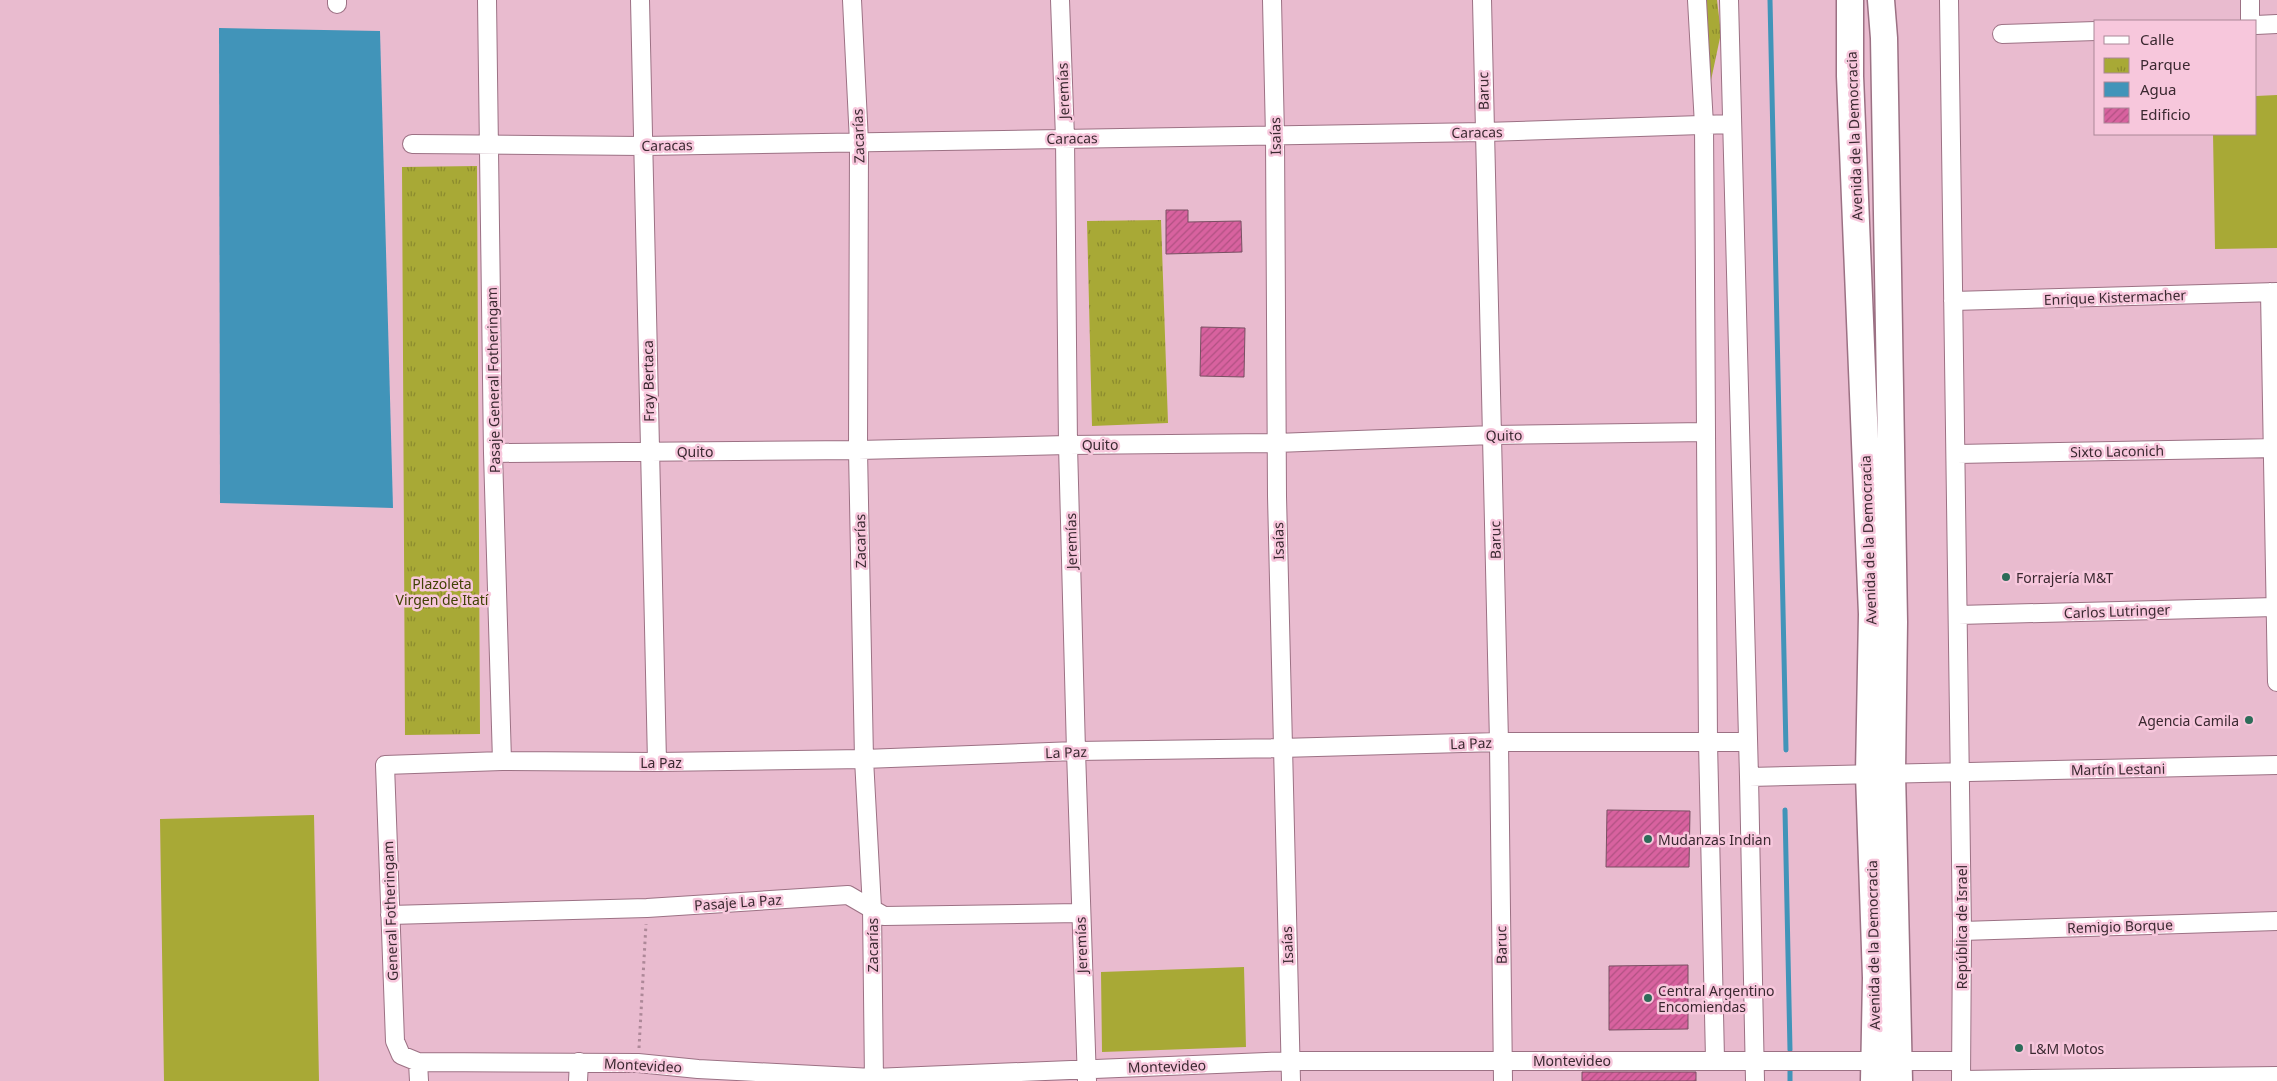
<svg xmlns="http://www.w3.org/2000/svg" width="2277" height="1081" viewBox="0 0 2277 1081" font-family="'Noto Sans',sans-serif">
  <style>
    .park { fill: url(#park-tufts) }
    .garden { fill: #a8a936 }
    .water { fill: #4194b9 }
    .lines { fill: none; stroke-linecap: round; stroke-linejoin: round }
    .stream { stroke: #4194b9; stroke-width: 5 }
    .building { fill: url(#building-hatch); stroke: #795063 }
    .minor-casing { stroke: #9c7184; stroke-width: 20 }
    .highway-casing { stroke: #9c7184; stroke-width: 29 }
    .path { stroke: #ad8898; stroke-width: 3; stroke-dasharray: 2.5 4; stroke-linecap: butt }
    .minor { stroke: #fff; stroke-width: 18 }
    .highway { stroke: #fff; stroke-width: 26 }
    .poi-dot { fill: #2d6c59; stroke: #f7c7dc; stroke-width: 2 }
    .labels { text-anchor: middle; dominant-baseline: central; stroke-width: 5; stroke-linejoin: round; paint-order: stroke }
    .street-label { font-size: 14px; fill: #3b2931; stroke: #f7c7dc }
    .poi-label { font-size: 14px; fill: #3b2931; stroke: #f7c7dc; text-anchor: start }
    .park-label { font-size: 14px; fill: #414104; stroke: #f7c7dc }
  </style>
  <defs>
    <pattern id="park-tufts" width="24" height="20" patternUnits="userSpaceOnUse" patternTransform="scale(1.25)"><rect width="24" height="20" fill="#a8a936"/><path d="M3 7l-1-3M5 7V3M7 7l1-3M15 17l-1-3M17 17v-4M19 17l1-3" fill="none" stroke="#8a8a2e"/></pattern>
    <pattern id="building-hatch" width="6" height="6" patternUnits="userSpaceOnUse" patternTransform="scale(1.25)"><rect width="6" height="6" fill="#d8629f"/><path d="M-1 1l2-2M0 6l6-6M5 7l2-2" fill="none" stroke="#b05182"/></pattern>
  </defs>
  <rect width="100%" height="100%" fill="#e9bbcf"/>
  <path class="park" d="M 1706,0 L 1717,0 L 1721,33 L 1706,104 Z
    M 477,166 L 480,734 L 405,735 L 402,167 Z
    M 1161,220 L 1168,423 L 1092,426 L 1087,221 Z"/>
  <path class="garden" d="M 2277,95 L 2277,248 L 2215,249 L 2213,134 L 2256,134 L 2256,96 Z
    M 314,815 L 319,1081 L 164,1081 L 160,819 Z
    M 1244,967 L 1246,1047 L 1102,1052 L 1101,972 Z"/>
  <path class="water" d="M 219,28 L 380,31 L 393,508 L 220,503 Z"/>
  <g class="lines">
    <path class="stream" d="M 1770,0 L 1786,750
      M 1785,810 L 1790,1050
      M 1790,1071 L 1790,1081"/>
  </g>
  <path class="building" d="M 1166,210 L 1188,210 L 1188,222 L 1241,221 L 1242,252 L 1166,254 Z
    M 1201,327 L 1245,328 L 1244,377 L 1200,376 Z
    M 1607,810 L 1690,811 L 1689,867 L 1606,867 Z
    M 1688,965 L 1688,1029 L 1609,1030 L 1609,966 Z
    M 1582,1072 L 1696,1072 L 1696,1081 L 1582,1081 Z"/>
  <g class="lines">
    <g class="minor-casing">
      <path id="minor" d="M 337,0 L 337,4
        M 487,0 L 493,453 L 502,761
        M 640,0 L 657,762
        M 852,0 L 859,142 L 858,450 L 864,759 L 872,908 L 874,1081
        M 1060,0 L 1065,138 L 1068,445 L 1076,751 L 1087,1081
        M 1272,0 L 1275,136 L 1277,496 L 1291,1081
        M 1482,0 L 1499,742 L 1503,1081
        M 1697,0 L 1704,125 L 1708,742 L 1715,1059
        M 1729,0 L 1749,777 L 1755,1081
        M 1949,0 L 1962,931 L 1961,1081
        M 2250,0 L 2250,21
        M 2256,25 L 2277,24
        M 2002,34 L 2096,31
        M 412,144 L 643,146 L 1484,132 L 1732,124
        M 2270,292 L 2277,682
        M 1953,301 L 2277,292
        M 493,453 L 858,450 L 1068,445 L 1276,443 L 1493,435 L 1706,432
        M 1957,454 L 2277,448
        M 1958,615 L 2275,607
        M 1747,742 L 1499,742 L 1281,748 L 1076,751 L 864,759 L 657,762 L 502,761 L 385,765 L 395,1041 L 401,1055 L 418,1062 L 638,1063 L 698,1069 L 873,1078 L 1291,1061 L 1961,1061
        M 1749,777 C 1925,772 2101,770 2277,765
        M 390,915 L 647,908 L 848,895 L 884,916 L 1080,913
        M 1962,931 L 2277,921
        M 418,1062 L 419,1081
        M 1961,1080 L 2277,1076
        M 578,1081 L 579,1062"/>
    </g>
    <g class="highway-casing">
      <path id="highway" d="M 1850,0 L 1850,76 L 1872,614 L 1869,774 L 1876,978 L 1874,1081
        M 1881,0 L 1884,38 L 1894,622 L 1892,772 L 1899,1081"/>
    </g>
    <path class="path" d="M 639,1048 L 646,924"/>
    <use href="#minor" class="minor"/>
    <use href="#highway" class="highway"/>
  </g>
  <g class="poi-dot">
    <circle cx="2006" cy="577" r="5"/>
    <circle cx="2249" cy="720" r="5"/>
    <circle cx="1648" cy="839" r="5"/>
    <circle cx="1648" cy="998" r="5"/>
    <circle cx="2019" cy="1048" r="5"/>
  </g>
  <g class="labels">
    <g class="street-label">
      <text transform="translate(1063 91) rotate(-92)">Jeremías</text>
      <text transform="translate(1483 91) rotate(-91)">Baruc</text>
      <text transform="translate(1477 132) rotate(-1)">Caracas</text>
      <text transform="translate(858 136) rotate(-92)">Zacarías</text>
      <text transform="translate(1275 136) rotate(-91)">Isaías</text>
      <text transform="translate(1854 136) rotate(-92)">Avenida de la Democracia</text>
      <text transform="translate(1072 138) rotate(-1)">Caracas</text>
      <text transform="translate(667 145) rotate(-1)">Caracas</text>
      <text transform="translate(2115 297) rotate(-2)">Enrique Kistermacher</text>
      <text transform="translate(493 380) rotate(-91)">Pasaje General Fotheringam</text>
      <text transform="translate(648 381) rotate(-91)">Fray Bertaca</text>
      <text transform="translate(1504 435) rotate(-1)">Quito</text>
      <text x="1100" y="444">Quito</text>
      <text x="695" y="451">Quito</text>
      <text transform="translate(2117 451) rotate(-1)">Sixto Laconich</text>
      <text transform="translate(1495 540) rotate(-91)">Baruc</text>
      <text transform="translate(1868 540) rotate(-92)">Avenida de la Democracia</text>
      <text transform="translate(860 541) rotate(-91)">Zacarías</text>
      <text transform="translate(1071 541) rotate(-91)">Jeremías</text>
      <text transform="translate(1278 541) rotate(-91)">Isaías</text>
      <text transform="translate(2117 611) rotate(-2)">Carlos Lutringer</text>
      <text transform="translate(1471 743) rotate(-2)">La Paz</text>
      <text transform="translate(1066 752) rotate(-2)">La Paz</text>
      <text x="661" y="762">La Paz</text>
      <text transform="translate(2118 769) rotate(-1)">Martín Lestani</text>
      <text transform="translate(738 902) rotate(-4)">Pasaje La Paz</text>
      <text transform="translate(390 911) rotate(-92)">General Fotheringam</text>
      <text transform="translate(2120 926) rotate(-2)">Remigio Borque</text>
      <text transform="translate(1961 927) rotate(-90)">República de Israel</text>
      <text transform="translate(872 945) rotate(-90)">Zacarías</text>
      <text transform="translate(1081 945) rotate(-92)">Jeremías</text>
      <text transform="translate(1287 945) rotate(-92)">Isaías</text>
      <text transform="translate(1501 945) rotate(-91)">Baruc</text>
      <text transform="translate(1873 945) rotate(-91)">Avenida de la Democracia</text>
      <text x="1572" y="1060">Montevideo</text>
      <text transform="translate(643 1065) rotate(3)">Montevideo</text>
      <text transform="translate(1167 1066) rotate(-2)">Montevideo</text>
    </g>
    <g class="poi-label">
      <text x="2016" y="577">Forrajería M&amp;T</text>
      <text x="2239" y="720" text-anchor="end">Agencia Camila</text>
      <text x="1658" y="839">Mudanzas Indian</text>
      <text x="1658" y="990">Central Argentino<tspan x="1658" dy="16">Encomiendas</tspan></text>
      <text x="2029" y="1048">L&amp;M Motos</text>
    </g>
    <g class="park-label">
      <text x="442" y="583">Plazoleta<tspan x="442" dy="16">Virgen de Itatí</tspan></text>
    </g>
  </g>
  <rect x="2094" y="20" width="162" height="115" fill="#f7c7dc" stroke="#ac8898"/>
  <rect x="2104" y="36" width="25" height="8" fill="#ffffff" stroke="#ac8898"/>
  <text x="2140" y="45" font-size="15" fill="#3b2931">Calle</text>
  <rect x="2104" y="58" width="25" height="15" fill="url(#park-tufts)" stroke="#ac8898"/>
  <text x="2140" y="70" font-size="15" fill="#3b2931">Parque</text>
  <rect x="2104" y="82" width="25" height="15" fill="#4194b9" stroke="#ac8898"/>
  <text x="2140" y="95" font-size="15" fill="#3b2931">Agua</text>
  <rect x="2104" y="108" width="25" height="15" fill="url(#building-hatch)" stroke="#ac8898"/>
  <text x="2140" y="120" font-size="15" fill="#3b2931">Edificio</text>
</svg>
